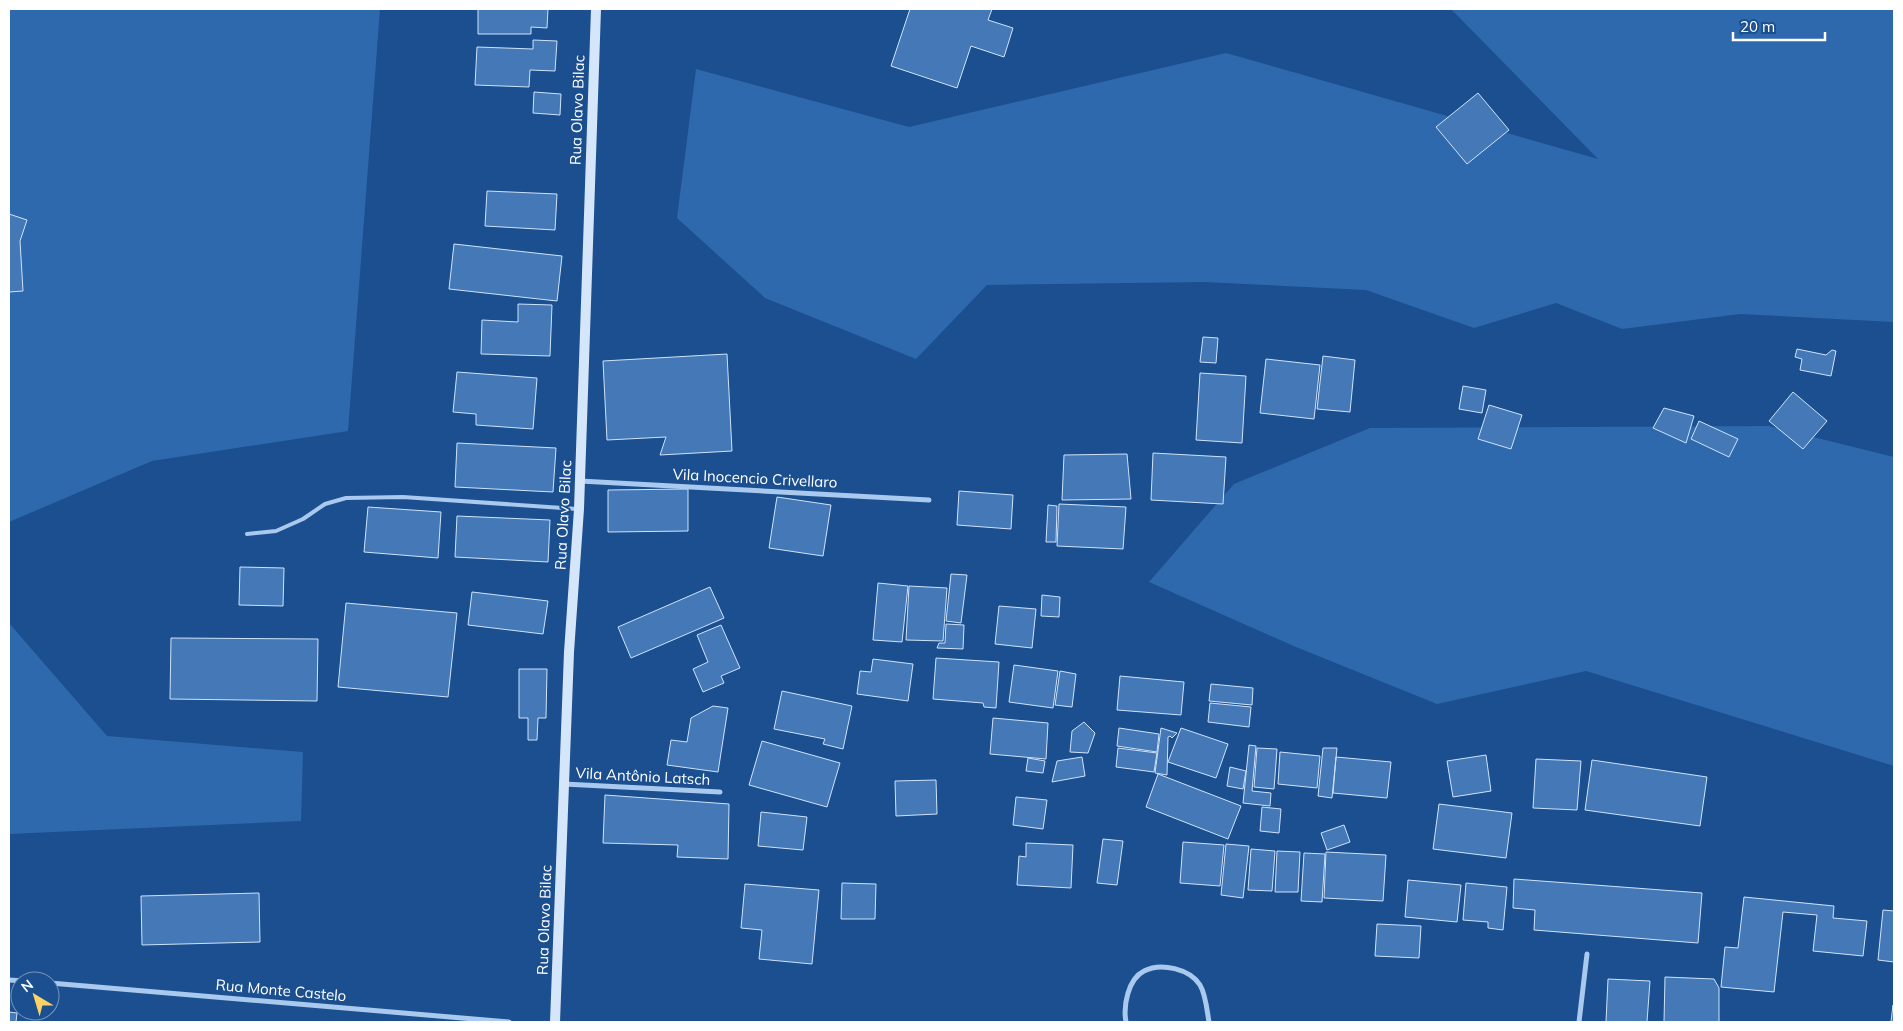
<svg xmlns="http://www.w3.org/2000/svg" width="1903" height="1031" viewBox="0 0 1903 1031" font-family="Mulish,sans-serif">
  <style>
    .green { fill: #2e69ad }
    .building { fill: #4478b7; stroke: #cfe3fa }
    .lines { fill: none; stroke-linecap: round; stroke-linejoin: round }
    .lane { stroke: #a9c9ee; stroke-width: 4 }
    .street { stroke: #a9c9ee; stroke-width: 5 }
    .secondary { stroke: #d6e6fa; stroke-width: 10 }
    .labels { text-anchor: middle; dominant-baseline: central; stroke-width: 4; stroke-linejoin: round; paint-order: stroke }
    .street-label { font-size: 15px; fill: #fff; stroke: #1b4f8f }
  </style>
  <rect width="100%" height="100%" fill="#1b4f8f"/>
  <path class="green" d="M 9,9 L 380,9 L 348,431 L 152,461 L 9,522 Z
    M 1451,9 L 1894,9 L 1894,322 L 1740,314 L 1622,329 L 1556,303 L 1474,328 L 1366,290 L 1204,282 L 987,285 L 916,359 L 765,298 L 677,218 L 696,69 L 909,127 L 1226,53 L 1598,159 Z
    M 1769,426 L 1894,457 L 1894,766 L 1586,671 L 1437,704 L 1296,647 L 1149,582 L 1234,484 L 1370,428 Z
    M 9,623 L 107,736 L 303,752 L 301,821 L 9,834 Z"/>
  <path class="building" d="M 478,9 L 548,9 L 547,28 L 531,27 L 531,34 L 478,34 Z
    M 910,9 L 992,9 L 988,20 L 1013,28 L 1004,57 L 971,46 L 957,88 L 891,66 Z
    M 533,40 L 557,41 L 555,71 L 530,70 L 529,87 L 475,85 L 477,47 L 533,49 Z
    M 534,92 L 561,94 L 560,115 L 533,113 Z
    M 1478,93 L 1509,130 L 1467,164 L 1436,127 Z
    M 487,191 L 557,194 L 555,230 L 485,226 Z
    M 9,214 L 27,220 L 20,241 L 23,291 L 9,292 Z
    M 454,244 L 562,256 L 557,301 L 449,289 Z
    M 518,304 L 552,305 L 550,356 L 481,354 L 482,320 L 518,322 Z
    M 1203,337 L 1218,338 L 1216,363 L 1200,362 Z
    M 1797,349 L 1826,355 L 1832,350 L 1836,351 L 1831,376 L 1800,370 L 1802,359 L 1795,357 Z
    M 727,354 L 732,451 L 660,455 L 666,437 L 607,440 L 603,361 Z
    M 1323,356 L 1355,360 L 1350,412 L 1317,409 Z
    M 1266,359 L 1320,365 L 1314,419 L 1260,413 Z
    M 457,372 L 537,378 L 533,429 L 476,425 L 476,414 L 453,412 Z
    M 1200,373 L 1246,376 L 1242,443 L 1196,440 Z
    M 1463,386 L 1486,390 L 1482,413 L 1459,409 Z
    M 1793,392 L 1827,421 L 1803,449 L 1769,421 Z
    M 1489,405 L 1522,415 L 1511,449 L 1478,439 Z
    M 1664,408 L 1694,416 L 1686,443 L 1653,428 Z
    M 1699,421 L 1738,439 L 1729,457 L 1691,439 Z
    M 457,443 L 556,448 L 553,492 L 455,487 Z
    M 1153,453 L 1226,457 L 1223,504 L 1151,500 Z
    M 1127,454 L 1131,499 L 1062,500 L 1064,455 Z
    M 688,489 L 688,531 L 608,532 L 608,490 Z
    M 959,491 L 1013,495 L 1011,529 L 957,525 Z
    M 777,497 L 831,505 L 823,556 L 769,548 Z
    M 1059,504 L 1126,507 L 1123,549 L 1057,546 Z
    M 1048,505 L 1057,506 L 1056,542 L 1046,542 Z
    M 368,507 L 441,512 L 438,558 L 364,552 Z
    M 457,516 L 550,520 L 548,562 L 455,557 Z
    M 240,567 L 284,568 L 283,606 L 239,605 Z
    M 951,574 L 967,575 L 961,623 L 946,621 Z
    M 878,583 L 908,586 L 902,642 L 873,640 Z
    M 909,586 L 947,588 L 943,641 L 906,640 Z
    M 710,587 L 724,618 L 631,658 L 618,627 Z
    M 472,592 L 548,601 L 543,634 L 468,625 Z
    M 1042,595 L 1060,597 L 1059,617 L 1041,616 Z
    M 346,603 L 457,613 L 448,697 L 338,687 Z
    M 999,606 L 1036,609 L 1032,648 L 995,644 Z
    M 946,624 L 964,625 L 963,649 L 937,648 L 939,643 L 945,643 Z
    M 721,625 L 740,668 L 721,676 L 724,683 L 703,692 L 693,669 L 708,662 L 697,635 Z
    M 171,638 L 318,639 L 317,701 L 170,699 Z
    M 936,658 L 999,662 L 996,708 L 984,707 L 983,703 L 933,699 Z
    M 873,659 L 913,664 L 908,701 L 857,694 L 860,671 L 871,672 Z
    M 1014,665 L 1058,671 L 1053,708 L 1009,702 Z
    M 519,669 L 547,669 L 546,718 L 538,718 L 537,740 L 528,740 L 528,718 L 519,718 Z
    M 1060,671 L 1076,674 L 1072,707 L 1055,705 Z
    M 1120,676 L 1184,682 L 1181,715 L 1117,710 Z
    M 1211,684 L 1253,688 L 1252,705 L 1209,701 Z
    M 782,691 L 852,706 L 843,749 L 823,744 L 825,739 L 774,729 Z
    M 1210,703 L 1251,707 L 1249,727 L 1208,722 Z
    M 713,706 L 728,708 L 718,772 L 667,765 L 671,740 L 687,742 L 691,718 Z
    M 993,718 L 1048,723 L 1046,759 L 990,754 Z
    M 1084,722 L 1095,733 L 1088,753 L 1070,752 L 1072,731 Z
    M 1119,728 L 1159,734 L 1157,752 L 1117,746 Z
    M 1161,728 L 1177,733 L 1172,738 L 1170,736 L 1168,737 L 1167,775 L 1155,773 Z
    M 1181,728 L 1228,744 L 1216,778 L 1168,762 Z
    M 762,741 L 840,763 L 827,807 L 749,785 Z
    M 1249,745 L 1256,746 L 1252,791 L 1271,793 L 1270,806 L 1243,803 Z
    M 1118,748 L 1157,753 L 1154,772 L 1116,767 Z
    M 1257,748 L 1277,749 L 1274,789 L 1254,787 Z
    M 1323,748 L 1337,748 L 1332,798 L 1318,796 Z
    M 1280,752 L 1320,756 L 1317,788 L 1278,784 Z
    M 1486,755 L 1491,791 L 1453,797 L 1447,761 Z
    M 1082,757 L 1085,776 L 1052,782 L 1057,761 Z
    M 1336,757 L 1391,762 L 1387,798 L 1333,793 Z
    M 1028,758 L 1045,761 L 1043,773 L 1026,771 Z
    M 1536,759 L 1581,761 L 1577,810 L 1533,808 Z
    M 1592,760 L 1707,777 L 1700,826 L 1585,810 Z
    M 1230,767 L 1246,771 L 1243,789 L 1227,786 Z
    M 1158,774 L 1241,806 L 1228,839 L 1146,807 Z
    M 936,780 L 937,814 L 896,816 L 895,781 Z
    M 605,795 L 729,804 L 728,859 L 677,857 L 678,845 L 603,843 Z
    M 1016,797 L 1047,800 L 1043,829 L 1013,825 Z
    M 1439,804 L 1512,813 L 1506,858 L 1433,849 Z
    M 1262,807 L 1281,809 L 1279,833 L 1260,831 Z
    M 761,812 L 807,817 L 803,850 L 758,846 Z
    M 1344,825 L 1350,842 L 1327,850 L 1321,833 Z
    M 1103,839 L 1123,841 L 1117,885 L 1097,883 Z
    M 1183,842 L 1224,845 L 1220,886 L 1180,883 Z
    M 1026,843 L 1073,845 L 1071,888 L 1017,885 L 1019,856 L 1026,857 Z
    M 1226,844 L 1249,846 L 1243,898 L 1221,895 Z
    M 1251,849 L 1275,851 L 1272,891 L 1248,890 Z
    M 1277,851 L 1300,852 L 1298,892 L 1275,892 Z
    M 1326,852 L 1386,855 L 1383,901 L 1324,898 Z
    M 1304,853 L 1325,854 L 1322,902 L 1301,901 Z
    M 1514,879 L 1702,893 L 1698,943 L 1534,930 L 1535,910 L 1513,908 Z
    M 1408,880 L 1461,885 L 1457,922 L 1405,917 Z
    M 842,883 L 876,884 L 875,919 L 841,919 Z
    M 1466,883 L 1507,887 L 1503,930 L 1488,928 L 1488,922 L 1463,920 Z
    M 745,884 L 819,890 L 812,964 L 759,959 L 762,930 L 741,928 Z
    M 259,893 L 260,942 L 142,945 L 141,896 Z
    M 1744,897 L 1834,906 L 1833,918 L 1867,921 L 1863,956 L 1813,951 L 1817,915 L 1783,912 L 1774,992 L 1721,987 L 1725,947 L 1738,948 Z
    M 1883,910 L 1894,911 L 1894,962 L 1878,960 Z
    M 1377,924 L 1421,926 L 1419,958 L 1375,956 Z
    M 1665,977 L 1714,979 L 1719,988 L 1719,1022 L 1664,1022 Z
    M 1608,979 L 1650,981 L 1647,1022 L 1606,1022 Z
    M 1893,1005 L 1894,1022 L 1891,1022 Z
    M 9,1012 L 17,1013 L 16,1022 L 9,1022 Z"/>
  <g class="lines">
    <path class="lane" d="M 247,534 L 276,531 L 303,519 L 325,504 L 346,498 L 403,497 L 577,509"/>
    <path class="street" d="M 580,481 L 929,500
      M 564,784 L 720,792
      M 9,980 L 24,981
      M 50,983 L 509,1022
      M 1126,1022 C 1123,1006 1128,979 1144,971 C 1161,962 1190,969 1200,985 C 1206,995 1207,1011 1209,1022
      M 1579,1022 L 1587,954"/>
    <path class="secondary" d="M 555,1022 L 569,652 L 579,509 L 596,9"/>
  </g>
  <g class="labels">
    <g class="street-label">
      <text transform="translate(577 110) rotate(-88)">Rua Olavo Bilac</text>
      <text transform="translate(755 478) rotate(3)">Vila Inocencio Crivellaro</text>
      <text transform="translate(563 515) rotate(-87)">Rua Olavo Bilac</text>
      <text transform="translate(643 776) rotate(3)">Vila Antônio Latsch</text>
      <text transform="translate(544 920) rotate(-88)">Rua Olavo Bilac</text>
      <text transform="translate(281 990) rotate(5)">Rua Monte Castelo</text>
    </g>
  </g>
  <rect width="1903" height="1031" fill="none" stroke="#ffffff" stroke-width="20"/>
  <g transform="translate(35 996) rotate(322)"><circle r="24" fill="#1b4f8f" stroke="#7695bc"/>
  <path d="M0-4L9 19L0 12L-9 19Z" fill="#ffd166"/>
  <text y="-8" font-size="14" font-weight="bold" text-anchor="middle" fill="#ffffff">N</text>
  </g>
  <path d="M1733 32v8h92v-8" fill="none" stroke="#ffffff" stroke-width="2.5"/>
  <text x="1740" y="32" font-size="15" fill="#ffffff" stroke="#1b4f8f" stroke-width="4" paint-order="stroke">20 m</text>
</svg>
